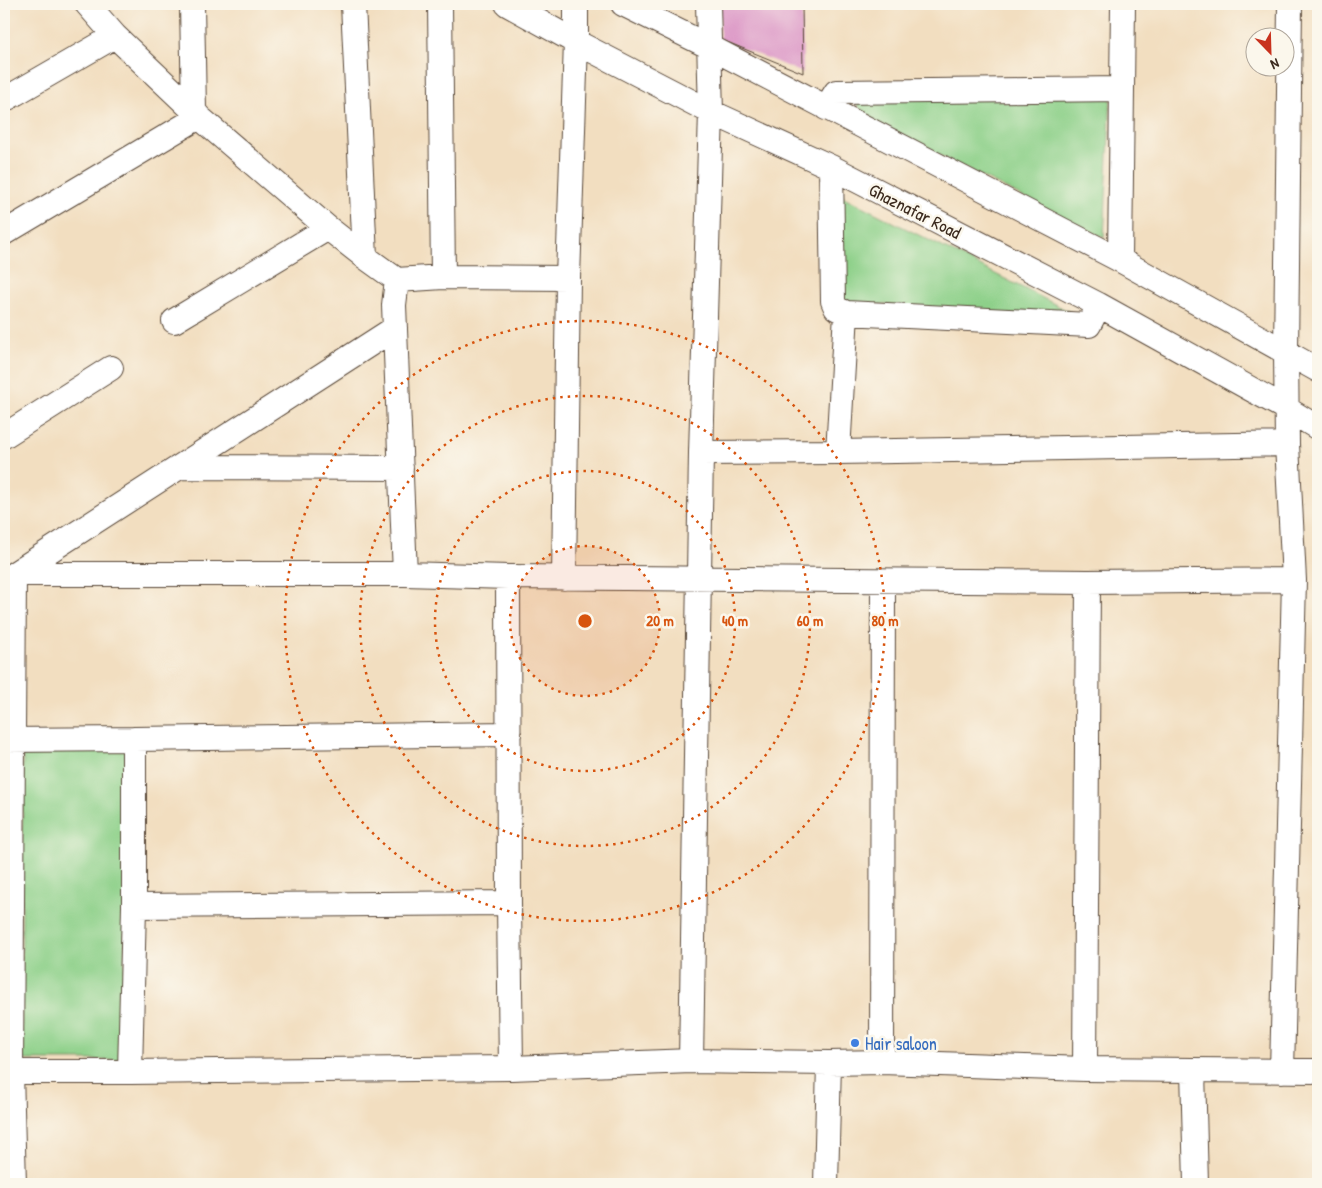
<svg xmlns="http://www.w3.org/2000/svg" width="1322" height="1188" viewBox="0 0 1322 1188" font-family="'Patrick Hand',sans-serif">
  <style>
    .green { fill: #8dd089; stroke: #647d54 }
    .building { fill: #da92c4 }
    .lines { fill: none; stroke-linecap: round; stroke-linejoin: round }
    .street-casing { stroke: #564536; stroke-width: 26 }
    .street { stroke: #fff; stroke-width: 24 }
    .ring { fill: none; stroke: #d7540e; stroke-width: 2.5; stroke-dasharray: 2.5 5 }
    .shop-dot { fill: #3f7fe0; stroke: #fbf7ec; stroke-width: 2 }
    .labels { text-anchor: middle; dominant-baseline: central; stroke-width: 5; stroke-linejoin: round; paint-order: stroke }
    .street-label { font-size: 18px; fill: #3b2a1e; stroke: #fbf7ec }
    .shop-label { font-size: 18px; fill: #366cbe; stroke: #fbf7ec; text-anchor: start }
    .centre { fill: #d7540e; stroke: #fbf7ec; stroke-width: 2.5 }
    .ring-label { font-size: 15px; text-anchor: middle; font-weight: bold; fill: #d7540e; stroke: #fbf7ec; stroke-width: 5; stroke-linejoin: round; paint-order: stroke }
  </style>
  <rect width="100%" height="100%" fill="#fbf7ec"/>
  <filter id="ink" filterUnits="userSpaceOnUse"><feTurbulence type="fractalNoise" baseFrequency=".02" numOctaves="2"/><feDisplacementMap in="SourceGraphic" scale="10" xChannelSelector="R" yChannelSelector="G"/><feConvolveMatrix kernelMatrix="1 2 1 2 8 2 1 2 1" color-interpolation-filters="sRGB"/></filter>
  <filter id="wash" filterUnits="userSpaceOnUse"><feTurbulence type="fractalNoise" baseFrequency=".0096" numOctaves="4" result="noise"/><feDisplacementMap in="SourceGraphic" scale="20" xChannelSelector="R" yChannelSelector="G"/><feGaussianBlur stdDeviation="1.12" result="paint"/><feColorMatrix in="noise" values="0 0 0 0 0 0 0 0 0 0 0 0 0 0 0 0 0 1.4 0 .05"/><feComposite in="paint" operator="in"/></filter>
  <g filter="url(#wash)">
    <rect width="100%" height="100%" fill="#f2dec0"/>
    <path class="green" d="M 1111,93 L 1104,238 L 867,119 L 853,99 Z
      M 836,193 L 1088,321 L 840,301 Z
      M 23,748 L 126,749 L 124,1060 L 21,1060 Z"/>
    <g id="blocks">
      <path class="building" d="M 720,4 L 802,4 L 803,73 L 720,39 Z"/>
    </g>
  </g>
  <g filter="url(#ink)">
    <use href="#blocks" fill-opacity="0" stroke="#564536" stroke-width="1"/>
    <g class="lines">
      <g class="street-casing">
        <path id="street" d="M 87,4 L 115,36 L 194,111 L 199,117 L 328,228 L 365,257 L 397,280 L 443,277 L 568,278
          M 192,4 L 194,111
          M 353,4 L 365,257
          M 440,4 L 443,277
          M 507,4 L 576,42 L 711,112 L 831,167 L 1099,305 L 1287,409 L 1318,428
          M 623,4 L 708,46 L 1120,260 L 1318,370
          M 4,100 L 115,36
          M 826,108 L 836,92 L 1122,89
          M 831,167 L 833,301 L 836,308 L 846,313 L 1089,325 L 1099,305
          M 4,233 L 199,117
          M 1120,260 L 1123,4
          M 397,280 L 394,305 L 405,574
          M 174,321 L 328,228
          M 4,436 L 111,368
          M 838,452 L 846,313
          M 701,453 L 838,452 L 1287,444
          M 180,467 L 401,468
          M 12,575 L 395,328
          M 508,577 L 509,903 L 511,1068
          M 564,578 L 568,278 L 576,42 L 576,4
          M 134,739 L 509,734
          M 4,740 L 134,739 L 134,906 L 130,1072
          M 134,906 L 509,903
          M 691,1061 L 701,453 L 711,112 L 708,4
          M 882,1062 L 883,581
          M 1085,1069 L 1088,582
          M 1193,1070 L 1196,1184
          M 1282,1071 L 1294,580 L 1287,444 L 1286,352 L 1290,4
          M 4,1072 L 130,1072 L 511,1068 L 691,1061 L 829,1063 L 882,1062 L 1085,1069 L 1193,1070 L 1318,1071
          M 14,1184 L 11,1072 L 14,574 L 405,574 L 508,577 L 1088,582 L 1294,580
          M 826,1184 L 829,1063"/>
      </g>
      <use href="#street" class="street"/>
    </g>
  </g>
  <circle cx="585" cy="621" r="75" fill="#d7540e" fill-opacity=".12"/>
  <g class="ring">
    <circle cx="585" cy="621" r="75"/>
    <circle cx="585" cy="621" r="150"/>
    <circle cx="585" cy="621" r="225"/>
    <circle cx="585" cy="621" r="300"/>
  </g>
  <circle class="shop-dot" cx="855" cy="1043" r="5"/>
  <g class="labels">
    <g class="street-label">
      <text transform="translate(915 211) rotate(27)">Ghaznafar Road</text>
    </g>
    <g class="shop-label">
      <text x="865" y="1043">Hair saloon</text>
    </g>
  </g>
  <circle cx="585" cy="621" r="8" class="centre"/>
  <g class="ring-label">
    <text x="660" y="626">20 m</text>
    <text x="735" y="626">40 m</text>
    <text x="810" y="626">60 m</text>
    <text x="885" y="626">80 m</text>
  </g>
  <rect width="1322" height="1188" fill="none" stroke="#fbf7ec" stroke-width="20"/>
  <g transform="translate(1270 52) rotate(157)"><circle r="24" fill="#fbf7ec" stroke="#aea59a"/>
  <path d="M0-4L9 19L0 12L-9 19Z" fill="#c8321e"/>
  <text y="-8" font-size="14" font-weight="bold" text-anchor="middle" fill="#3b2a1e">N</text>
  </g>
</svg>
